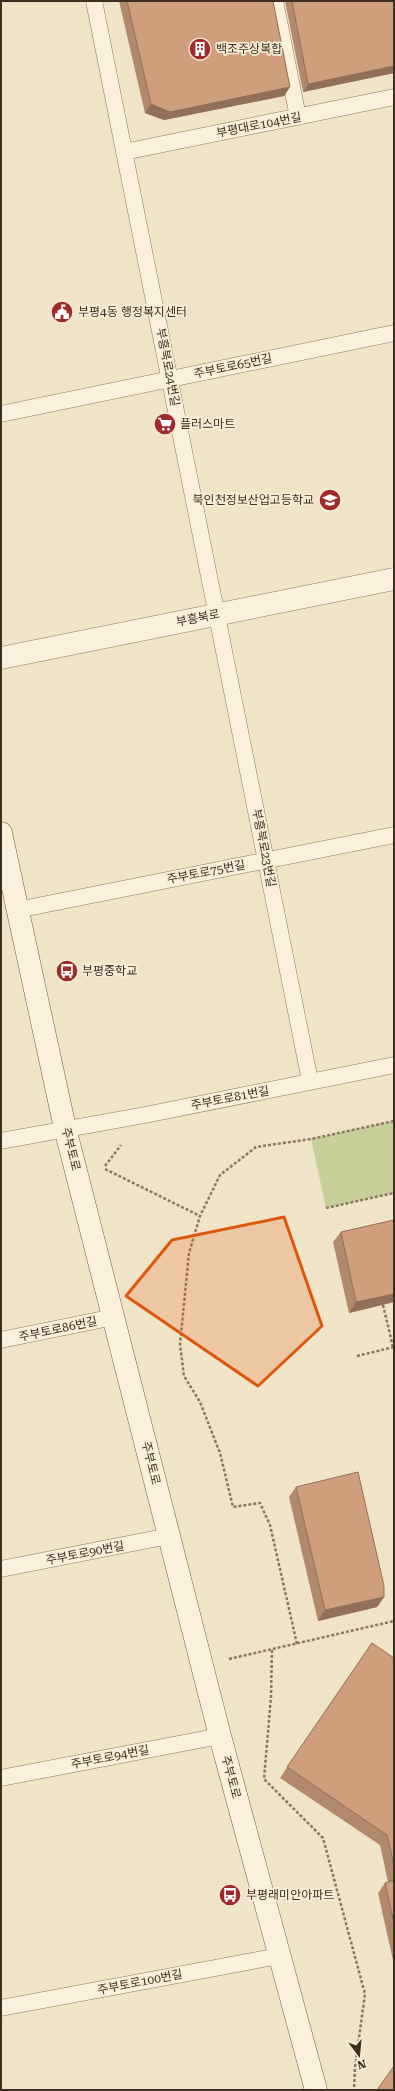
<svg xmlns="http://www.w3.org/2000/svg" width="395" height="2091" viewBox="0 0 395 2091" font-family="'Roboto Serif','Noto Sans KR',serif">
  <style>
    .green { fill: #c9cf9b }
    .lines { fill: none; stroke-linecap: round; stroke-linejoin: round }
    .service-casing { stroke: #8d765c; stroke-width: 17 }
    .tertiary-casing { stroke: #8d765c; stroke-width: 23 }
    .secondary-casing { stroke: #6f573f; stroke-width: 23 }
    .path { stroke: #8d765c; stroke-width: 2.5; stroke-dasharray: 3 2; stroke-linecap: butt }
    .service { stroke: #faf1dc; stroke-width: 16 }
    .tertiary { stroke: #faf1dc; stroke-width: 22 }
    .secondary { stroke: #faf1dc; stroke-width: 22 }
    .wall { fill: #b2896c }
    .shaded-wall { fill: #916f58 }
    .building { fill: #cf9f7d; stroke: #916f58 }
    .marked { fill: #df570d; fill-opacity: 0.2; stroke: #df570d; stroke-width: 3; stroke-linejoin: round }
    .labels { text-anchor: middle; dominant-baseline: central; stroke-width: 3.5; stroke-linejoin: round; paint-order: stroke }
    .poi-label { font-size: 12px; fill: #3d2e20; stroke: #f7eed8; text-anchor: start }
    .street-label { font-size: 12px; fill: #3d2e20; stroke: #f7eed8 }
  </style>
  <rect width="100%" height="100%" fill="#f0e4c8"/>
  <path class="green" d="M 394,1121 L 394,1193 L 326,1208 L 311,1139 Z"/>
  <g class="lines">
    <g class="service-casing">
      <path id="service" d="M 94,1 L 310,1081
        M 275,1 L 298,117
        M 124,152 L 394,97
        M 1,414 L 394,333
        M 17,910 L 394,835
        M 1,1141 L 145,1115 L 394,1065
        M 1,1340 L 114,1317
        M 1,1569 L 169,1536
        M 1,1778 L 220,1736
        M 1,2008 L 279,1956"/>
    </g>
    <g class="tertiary-casing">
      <path id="tertiary" d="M 1,658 L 394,579"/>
    </g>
    <g class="secondary-casing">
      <path id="secondary" d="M 1,833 L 65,1128 L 220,1736 L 316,2090"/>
    </g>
    <path class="path" d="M 105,1166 L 121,1145
      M 105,1169 L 200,1216
      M 326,1208 L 394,1193
      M 383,1305 L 393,1347
      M 357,1356 L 394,1347
      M 297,1644 L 270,1525 L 260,1503 L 233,1507 L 220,1453 L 200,1402 L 184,1376 L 180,1344 L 189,1253 L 200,1216 L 220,1175 L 256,1147 L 311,1139 L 394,1121
      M 272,1650 L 271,1697 L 264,1779 L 323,1838 L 365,1994 L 355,2067 L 354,2090
      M 229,1659 L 394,1621"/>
    <use href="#service" class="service"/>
    <use href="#tertiary" class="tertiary"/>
    <use href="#secondary" class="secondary"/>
  </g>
  <path class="wall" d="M 119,1 L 273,1 L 290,87 L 284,96 L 164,120 L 145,113 Z
    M 285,1 L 394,1 L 394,73 L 303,92 Z
    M 394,1220 L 394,1302 L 349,1313 L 333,1242 L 341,1232 Z
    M 296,1487 L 384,1597 L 377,1607 L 318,1621 L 289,1497 Z
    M 372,1643 L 394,1658 L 394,1965 L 378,1893 L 385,1883 L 388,1882 L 380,1845 L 280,1778 Z"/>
  <path class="shaded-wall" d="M 394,66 L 394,73 L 303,92 L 308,84 Z
    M 290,87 L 284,96 L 164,120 L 145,113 L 151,104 Z
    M 394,1294 L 394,1302 L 349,1313 L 356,1302 Z
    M 384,1597 L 377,1607 L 318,1621 L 325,1610 Z"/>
  <path class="building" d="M 127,1 L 273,1 L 290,87 L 170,112 L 151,104 Z
    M 292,1 L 394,1 L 394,66 L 308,84 Z
    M 394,1220 L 394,1294 L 356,1302 L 341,1232 Z
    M 358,1472 L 384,1586 L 384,1597 L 325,1610 L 296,1487 Z
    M 372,1643 L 394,1658 L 394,1865 L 387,1835 L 287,1767 Z
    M 394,1880 L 394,1923 L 385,1883 Z
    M 394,2066 L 394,2090 L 377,2090 Z"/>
  <path class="marked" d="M 284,1217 L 322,1326 L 258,1386 L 126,1296 L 172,1240 Z"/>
  <defs>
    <g id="building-disc" transform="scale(1.15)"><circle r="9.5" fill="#9e2a2b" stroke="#f7eed8"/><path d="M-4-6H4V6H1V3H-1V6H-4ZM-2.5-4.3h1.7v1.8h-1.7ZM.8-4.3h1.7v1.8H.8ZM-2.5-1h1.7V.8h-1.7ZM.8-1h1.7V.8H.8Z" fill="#fff"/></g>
    <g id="civic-disc" transform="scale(1.15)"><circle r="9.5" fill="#9e2a2b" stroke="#f7eed8"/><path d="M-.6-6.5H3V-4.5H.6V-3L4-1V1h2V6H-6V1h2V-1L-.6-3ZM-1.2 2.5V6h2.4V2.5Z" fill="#fff"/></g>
    <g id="supermarket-disc" transform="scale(1.15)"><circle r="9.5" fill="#9e2a2b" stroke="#f7eed8"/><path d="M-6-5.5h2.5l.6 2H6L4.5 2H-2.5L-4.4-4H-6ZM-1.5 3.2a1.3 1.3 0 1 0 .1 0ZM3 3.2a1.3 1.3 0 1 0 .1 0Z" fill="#fff"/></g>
    <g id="school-disc" transform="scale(1.15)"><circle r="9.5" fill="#9e2a2b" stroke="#f7eed8"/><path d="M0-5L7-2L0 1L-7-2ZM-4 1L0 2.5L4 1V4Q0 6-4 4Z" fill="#fff"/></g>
    <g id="bus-disc" transform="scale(1.15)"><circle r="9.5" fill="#9e2a2b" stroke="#f7eed8"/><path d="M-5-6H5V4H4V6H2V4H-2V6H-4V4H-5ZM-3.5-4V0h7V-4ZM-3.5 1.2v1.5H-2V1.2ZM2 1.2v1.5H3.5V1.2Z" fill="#fff"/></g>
  </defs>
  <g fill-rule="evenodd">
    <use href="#building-disc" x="200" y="49"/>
    <use href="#civic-disc" x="62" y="312"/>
    <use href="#supermarket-disc" x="165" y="424"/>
    <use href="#school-disc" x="330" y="500"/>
    <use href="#bus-disc" x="67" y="971"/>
    <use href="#bus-disc" x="230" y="1895"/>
  </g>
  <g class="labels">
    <g class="poi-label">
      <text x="216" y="49">백조주상복합</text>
      <text x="78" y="312">부평4동 행정복지센터</text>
      <text x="180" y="424">플러스마트</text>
      <text x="314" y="500" text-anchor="end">북인천정보산업고등학교</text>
      <text x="82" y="971">부평중학교</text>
      <text x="246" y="1895">부평래미안아파트</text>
    </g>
    <g class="street-label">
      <text transform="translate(259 125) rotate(-11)">부평대로104번길</text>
      <text transform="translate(233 366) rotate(-12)">주부토로65번길</text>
      <text transform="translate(168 367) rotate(79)">부흥북로24번길</text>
      <text transform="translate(198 618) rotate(-11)">부흥북로</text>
      <text transform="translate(264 848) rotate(79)">부흥북로23번길</text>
      <text transform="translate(206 872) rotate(-11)">주부토로75번길</text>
      <text transform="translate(230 1098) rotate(-11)">주부토로81번길</text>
      <text transform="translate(71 1149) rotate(76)">주부토로</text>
      <text transform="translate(58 1329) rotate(-12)">주부토로86번길</text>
      <text transform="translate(151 1463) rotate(76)">주부토로</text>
      <text transform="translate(85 1553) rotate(-11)">주부토로90번길</text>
      <text transform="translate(110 1757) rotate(-11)">주부토로94번길</text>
      <text transform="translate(231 1777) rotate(75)">주부토로</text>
      <text transform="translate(140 1982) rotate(-11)">주부토로100번길</text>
    </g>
  </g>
  <rect width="395" height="2091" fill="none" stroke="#3d2e20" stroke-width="4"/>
  <g transform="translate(359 2055) rotate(164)" stroke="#f7eed8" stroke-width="3" paint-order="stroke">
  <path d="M0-3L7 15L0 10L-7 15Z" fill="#3d2e20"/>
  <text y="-6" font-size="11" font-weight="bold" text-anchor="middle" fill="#3d2e20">N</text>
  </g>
</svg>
